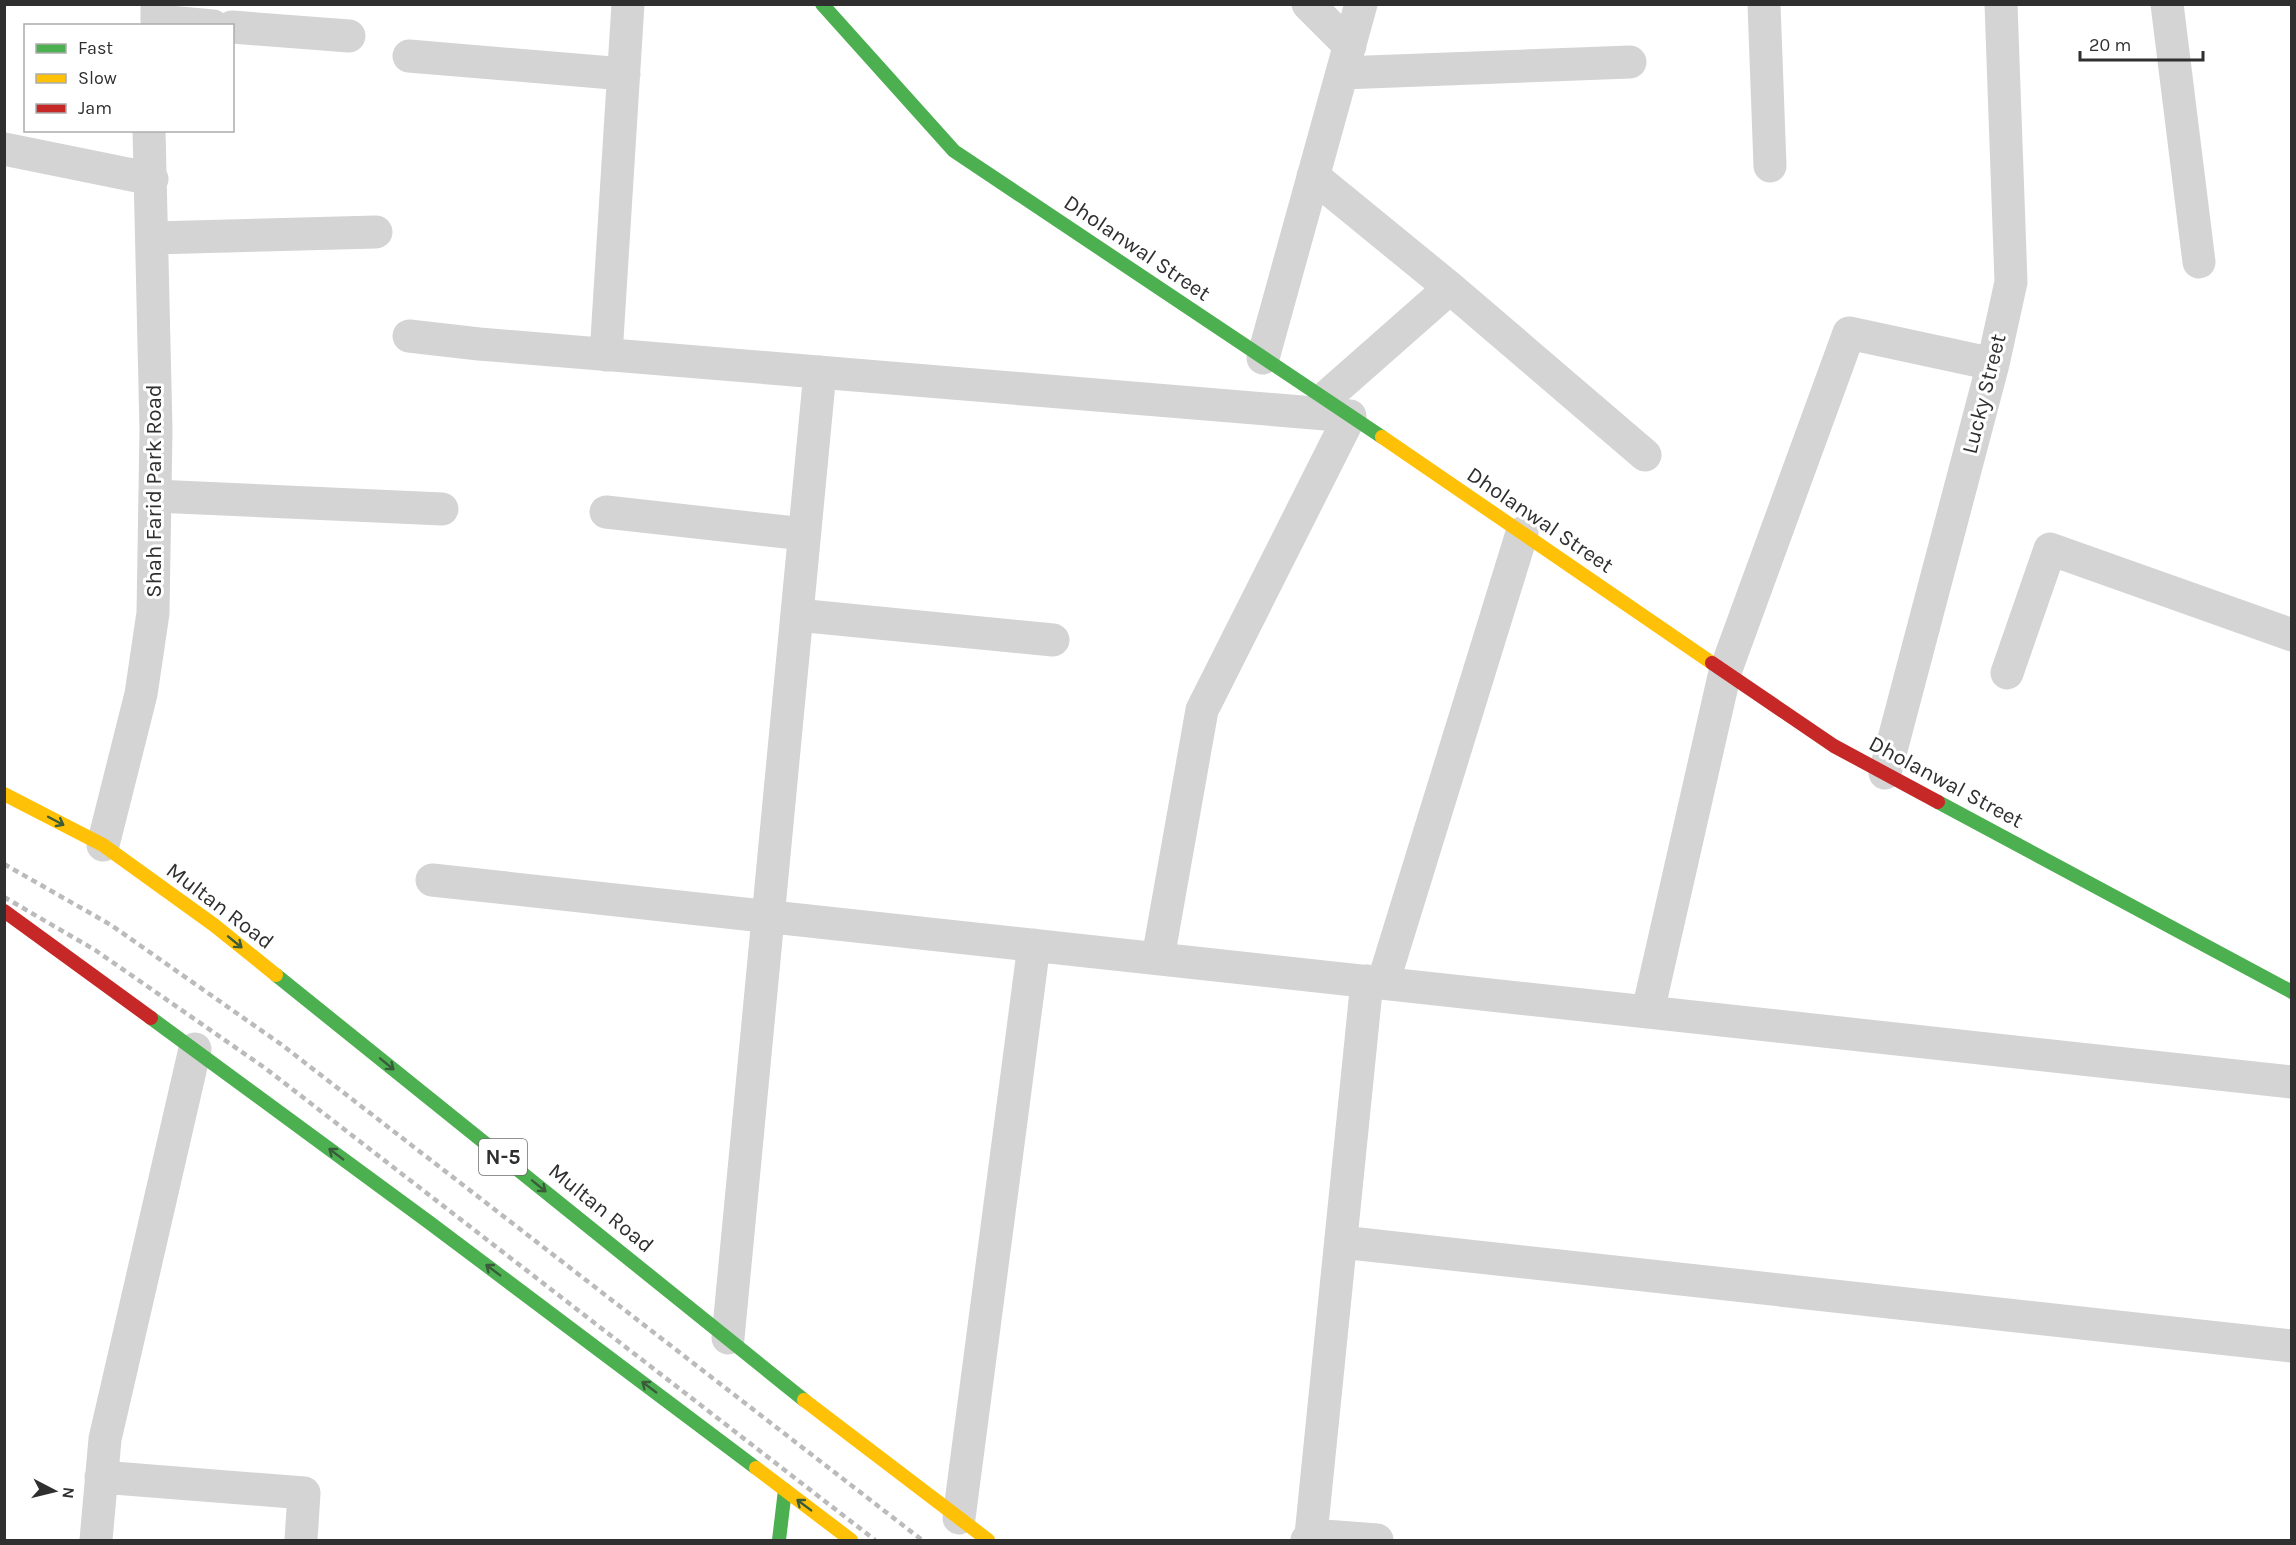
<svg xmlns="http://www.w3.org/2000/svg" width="2296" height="1545" viewBox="0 0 2296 1545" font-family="Karla,sans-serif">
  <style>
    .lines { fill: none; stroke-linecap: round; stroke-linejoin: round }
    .street { stroke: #d4d4d4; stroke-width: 33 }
    .fast { stroke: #4caf50; stroke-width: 14 }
    .slow { stroke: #ffc107; stroke-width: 14 }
    .jam { stroke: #c62828; stroke-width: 14 }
    .rail { stroke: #bbb; stroke-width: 4.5; stroke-dasharray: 6 4.5; stroke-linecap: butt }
    .oneway { stroke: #395c3b }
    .labels { text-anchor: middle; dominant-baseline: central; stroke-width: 6; stroke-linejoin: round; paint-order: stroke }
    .shield { fill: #fff; stroke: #6d6d6d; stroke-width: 1.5 }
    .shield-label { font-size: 21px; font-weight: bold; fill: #2f2f2f }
    .street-label { font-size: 22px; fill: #2f2f2f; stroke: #fff }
  </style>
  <rect width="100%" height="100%" fill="#fff"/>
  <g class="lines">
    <path class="street" d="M 157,4 L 157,21 L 213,26
      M 1308,4 L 1350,46
      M 1764,4 L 1770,166
      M 2167,4 L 2199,262
      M 232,27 L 349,36
      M 409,56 L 624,74
      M 1342,73 L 1630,62
      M 4,149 L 152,179
      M 1313,176 L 1450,288
      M 153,238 L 376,232
      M 409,336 L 479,344 L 1350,416 L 1202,710 L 1158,958
      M 606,355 L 628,4
      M 1263,358 L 1361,4
      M 1324,399 L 1450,288 L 1645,455
      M 155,496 L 442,509
      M 606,512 L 804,534
      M 797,615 L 1053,640
      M 2007,673 L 2050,549 L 2292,635
      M 1885,773 L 1993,364 L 2011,282 L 2001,4
      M 103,845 L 141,694 L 153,613 L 156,430 L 149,130
      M 432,880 L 2292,1082
      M 1383,983 L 1522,533
      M 1648,1011 L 1725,672 L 1849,333 L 1993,364
      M 1341,1242 L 2292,1346
      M 728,1338 L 820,372
      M 101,1477 L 304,1493 L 301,1540
      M 959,1518 L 1034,945
      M 1311,1535 L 1367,981
      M 96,1540 L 105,1439 L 195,1049
      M 1307,1540 L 1311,1535 L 1377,1540"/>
    <path class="fast" d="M 822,4 L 954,151 L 1382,437
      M 1938,802 L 2292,992
      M 276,975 L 804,1400
      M 151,1018 L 430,1223 L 756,1468
      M 779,1540 L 785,1490"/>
    <path class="slow" d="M 1382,437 L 1712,663
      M 4,794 L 103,845 L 214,925 L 276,975
      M 804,1400 L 988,1540
      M 756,1468 L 851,1540"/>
    <path class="jam" d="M 1712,663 L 1834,746 L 1938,802
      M 4,911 L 151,1018"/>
    <path class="rail" d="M 4,864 L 111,925 L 282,1045 L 922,1540
      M 4,897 L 95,950 L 265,1068 L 875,1540"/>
  </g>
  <defs><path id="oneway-shaft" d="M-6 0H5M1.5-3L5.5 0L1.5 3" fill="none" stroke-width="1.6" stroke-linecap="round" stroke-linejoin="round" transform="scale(1.5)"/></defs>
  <g class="oneway">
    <use href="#oneway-shaft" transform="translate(56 821) rotate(28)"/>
    <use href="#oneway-shaft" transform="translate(235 942) rotate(39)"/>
    <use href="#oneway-shaft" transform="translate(387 1064) rotate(39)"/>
    <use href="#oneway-shaft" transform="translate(336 1154) rotate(-143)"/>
    <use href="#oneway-shaft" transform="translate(539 1186) rotate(39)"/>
    <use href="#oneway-shaft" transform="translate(493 1270) rotate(-143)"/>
    <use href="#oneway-shaft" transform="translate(649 1387) rotate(-143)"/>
    <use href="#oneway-shaft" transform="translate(804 1505) rotate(-143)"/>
  </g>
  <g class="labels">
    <rect class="shield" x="479" y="1139" width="48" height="36" rx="4.5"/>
    <g class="shield-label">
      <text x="503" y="1157">N-5</text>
    </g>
    <g class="street-label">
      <text transform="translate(1137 248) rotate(34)">Dholanwal Street</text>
      <text transform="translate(1984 394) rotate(-76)">Lucky Street</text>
      <text transform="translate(154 491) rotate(-90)">Shah Farid Park Road</text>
      <text transform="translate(1540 520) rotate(34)">Dholanwal Street</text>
      <text transform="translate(1946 782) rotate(28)">Dholanwal Street</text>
      <text transform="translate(220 906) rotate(37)">Multan Road</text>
      <text transform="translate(601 1208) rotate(39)">Multan Road</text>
    </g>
  </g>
  <rect width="2296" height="1545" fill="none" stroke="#2f2f2f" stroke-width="12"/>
  <rect x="24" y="24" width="210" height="108" fill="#ffffff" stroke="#acacac" stroke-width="1.5"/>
  <rect x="36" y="44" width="30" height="9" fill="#4caf50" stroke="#acacac" stroke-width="1.5"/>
  <text x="78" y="54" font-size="18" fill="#2f2f2f">Fast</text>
  <rect x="36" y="74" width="30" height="9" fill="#ffc107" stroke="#acacac" stroke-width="1.5"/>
  <text x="78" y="84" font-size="18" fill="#2f2f2f">Slow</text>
  <rect x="36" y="104" width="30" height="9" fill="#c62828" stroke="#acacac" stroke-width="1.5"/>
  <text x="78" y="114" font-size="18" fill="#2f2f2f">Jam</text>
  <g transform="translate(54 1491) rotate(97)" stroke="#ffffff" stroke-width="4.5" paint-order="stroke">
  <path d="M0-4.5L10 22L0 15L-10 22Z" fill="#2f2f2f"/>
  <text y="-9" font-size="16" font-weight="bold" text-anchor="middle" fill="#2f2f2f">N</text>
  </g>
  <path d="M2080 51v9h123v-9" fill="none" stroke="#2f2f2f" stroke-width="3"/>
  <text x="2089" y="51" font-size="18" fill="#2f2f2f" stroke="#ffffff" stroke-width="4.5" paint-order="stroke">20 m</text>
</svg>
